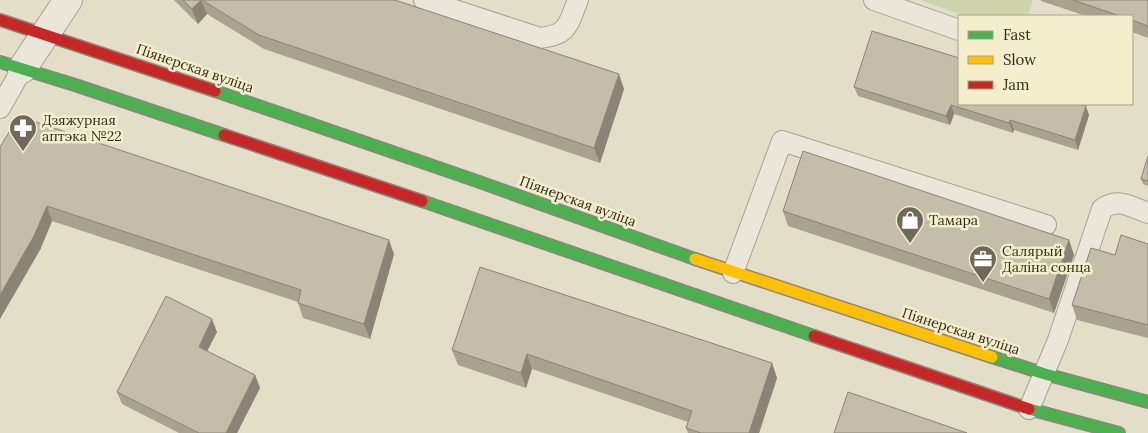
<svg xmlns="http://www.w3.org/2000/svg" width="1148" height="433" viewBox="0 0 1148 433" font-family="Lora,serif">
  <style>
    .green { fill: #cdd3aa }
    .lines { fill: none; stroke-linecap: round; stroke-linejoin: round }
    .lane-casing { stroke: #a6a292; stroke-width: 22 }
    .street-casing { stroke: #a6a292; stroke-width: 30 }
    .fast-casing { stroke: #8c8779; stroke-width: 14 }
    .slow-casing { stroke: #8c8779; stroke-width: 14 }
    .jam-casing { stroke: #8c8779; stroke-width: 14 }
    .lane { stroke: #eae7da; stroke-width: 20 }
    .street { stroke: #eae7da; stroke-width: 28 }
    .fast { stroke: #4caf50; stroke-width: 11 }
    .slow { stroke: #ffc107; stroke-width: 11 }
    .jam { stroke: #c62828; stroke-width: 11 }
    .wall { fill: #a9a291 }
    .shaded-wall { fill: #8a8476 }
    .building { fill: #c5bca9; stroke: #8a8476 }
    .labels { text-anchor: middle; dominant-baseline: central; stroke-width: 5; stroke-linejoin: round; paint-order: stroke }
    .street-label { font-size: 14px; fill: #342a1c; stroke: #f4eecd }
    .poi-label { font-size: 14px; fill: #342a1c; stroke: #f4eecd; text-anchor: start }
  </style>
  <rect width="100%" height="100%" fill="#e2dec8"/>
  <path class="green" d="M 920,0 L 1033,0 L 1028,16 L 965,16 Z"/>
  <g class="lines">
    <g class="lane-casing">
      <path id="lane" d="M 424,0 L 540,38 C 569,35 568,24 578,0
        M 874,0 L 959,30
        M 0,108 L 22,69
        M 733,273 L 782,141 L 1046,225
        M 1029,409 L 1058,340 L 1102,209 C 1118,197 1131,207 1148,213"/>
    </g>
    <g class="street-casing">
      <path id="street" d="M 22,69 L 68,0"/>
    </g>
    <g class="fast-casing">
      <path id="fast" d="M 0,62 L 75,85 L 224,135
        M 215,91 L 471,179 L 695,259
        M 422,201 L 814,336
        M 992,357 L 1045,374 L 1148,402
        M 1029,409 L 1119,433"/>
    </g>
    <g class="slow-casing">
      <path id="slow" d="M 695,259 L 992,357"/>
    </g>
    <g class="jam-casing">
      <path id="jam" d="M 0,20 L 215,91
        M 224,135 L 422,201
        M 814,336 L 1029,409"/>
    </g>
    <use href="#lane" class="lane"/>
    <use href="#street" class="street"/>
    <use href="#fast" class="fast"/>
    <use href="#slow" class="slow"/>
    <use href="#jam" class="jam"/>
  </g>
  <path class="wall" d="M 174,0 L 395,0 L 624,89 L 600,163 L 264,49 L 207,14 L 198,24 Z
    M 1041,0 L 1148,0 L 1148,38 L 1132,32 L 1132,16 L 1086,16 L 1041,1 Z
    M 854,87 L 1089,115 L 1078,150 L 1014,130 L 1013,133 L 954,114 L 950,125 L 858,96 Z
    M 0,147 L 394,254 L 370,339 L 303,318 L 298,303 L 298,302 L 52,221 L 40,250 Z
    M 1148,156 L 1148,186 L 1143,184 L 1141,179 Z
    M 783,211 L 1069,240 L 1074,255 L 1054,313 L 788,226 Z
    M 1148,244 L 1148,338 L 1077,320 L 1072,305 L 1115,255 Z
    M 217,332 L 207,351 L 255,375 L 260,388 L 237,433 L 179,433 L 122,404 L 117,392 Z
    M 452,350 L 772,363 L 777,378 L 759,433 L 688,433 L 686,428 L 688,422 L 532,369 L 526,388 L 458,365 Z"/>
  <path class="shaded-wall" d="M 201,0 L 207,14 L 198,24 L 192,9 Z
    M 619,74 L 624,89 L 600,163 L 594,148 Z
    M 951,105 L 954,114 L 950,125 L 946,116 Z
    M 1086,106 L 1089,115 L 1078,150 L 1075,140 Z
    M 1010,120 L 1014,130 L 1013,133 L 1009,123 Z
    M 47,206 L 52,221 L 40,250 L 0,319 L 0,295 Z
    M 389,240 L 394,254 L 370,339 L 364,324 Z
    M 1069,240 L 1074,255 L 1054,313 L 1049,299 Z
    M 212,319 L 217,332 L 203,359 L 199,347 Z
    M 527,354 L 532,369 L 526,388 L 521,373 Z
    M 772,363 L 777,378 L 759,433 L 749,433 Z
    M 255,375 L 260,388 L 237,433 L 226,433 Z"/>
  <path class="building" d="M 183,0 L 201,0 L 192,9 Z
    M 202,0 L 395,0 L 619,74 L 594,148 L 259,35 Z
    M 1073,0 L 1148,0 L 1148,26 L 1132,20 L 1132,16 L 1120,16 Z
    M 872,31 L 959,58 L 959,104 L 1080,104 L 1086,106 L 1075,140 L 1010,120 L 1009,123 L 951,105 L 946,116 L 854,87 Z
    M 36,122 L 389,240 L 364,324 L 298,303 L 301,290 L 47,206 L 34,236 L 0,295 L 0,147 L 11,129 Z
    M 803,151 L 1069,240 L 1049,299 L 783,211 Z
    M 1148,156 L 1148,181 L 1141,179 Z
    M 1121,235 L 1148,244 L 1148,325 L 1072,305 L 1091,248 L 1115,255 Z
    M 480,267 L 772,363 L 749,433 L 701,433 L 686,428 L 692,411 L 527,354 L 521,373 L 452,350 Z
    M 166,296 L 212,319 L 199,347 L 255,375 L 226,433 L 199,433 L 117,392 Z
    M 848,392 L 967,433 L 834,433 Z"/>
  <defs>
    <g id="pharmacy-pin" transform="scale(1.4375)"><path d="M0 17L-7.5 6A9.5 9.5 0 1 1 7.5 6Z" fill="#716958" stroke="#f4eecd"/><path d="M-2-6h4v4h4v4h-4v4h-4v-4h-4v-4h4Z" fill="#fff"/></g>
    <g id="shop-pin" transform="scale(1.4375)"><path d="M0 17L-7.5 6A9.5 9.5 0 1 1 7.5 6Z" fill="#716958" stroke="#f4eecd"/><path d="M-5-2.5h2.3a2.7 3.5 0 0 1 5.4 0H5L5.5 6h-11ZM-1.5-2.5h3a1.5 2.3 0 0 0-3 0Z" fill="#fff"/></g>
    <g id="office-pin" transform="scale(1.4375)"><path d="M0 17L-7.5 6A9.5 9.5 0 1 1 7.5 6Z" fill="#716958" stroke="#f4eecd"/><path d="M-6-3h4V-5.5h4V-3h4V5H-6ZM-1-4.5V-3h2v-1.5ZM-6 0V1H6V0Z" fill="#fff"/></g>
  </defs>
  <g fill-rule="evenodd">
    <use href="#pharmacy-pin" x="23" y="128"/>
    <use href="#shop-pin" x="910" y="220"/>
    <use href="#office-pin" x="983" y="259"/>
  </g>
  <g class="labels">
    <g class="street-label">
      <text transform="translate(195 68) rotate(19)">Піянерская вуліца</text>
      <text transform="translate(578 201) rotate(20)">Піянерская вуліца</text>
      <text transform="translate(961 331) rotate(18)">Піянерская вуліца</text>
    </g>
    <g class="poi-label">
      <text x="42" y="120">Дзяжурная<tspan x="42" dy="16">аптэка №22</tspan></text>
      <text x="929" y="220">Тамара</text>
      <text x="1002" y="251">Салярый<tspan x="1002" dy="16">Даліна сонца</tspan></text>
    </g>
  </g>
  <rect x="958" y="15" width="175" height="90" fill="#f4eecd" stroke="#a7a086"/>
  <rect x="968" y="31" width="25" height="8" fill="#4caf50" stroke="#a7a086"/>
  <text x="1003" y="40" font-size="15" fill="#342a1c">Fast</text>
  <rect x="968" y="56" width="25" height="8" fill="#ffc107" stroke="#a7a086"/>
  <text x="1003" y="65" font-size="15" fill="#342a1c">Slow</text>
  <rect x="968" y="81" width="25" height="8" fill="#c62828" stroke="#a7a086"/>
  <text x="1003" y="90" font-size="15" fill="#342a1c">Jam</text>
</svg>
